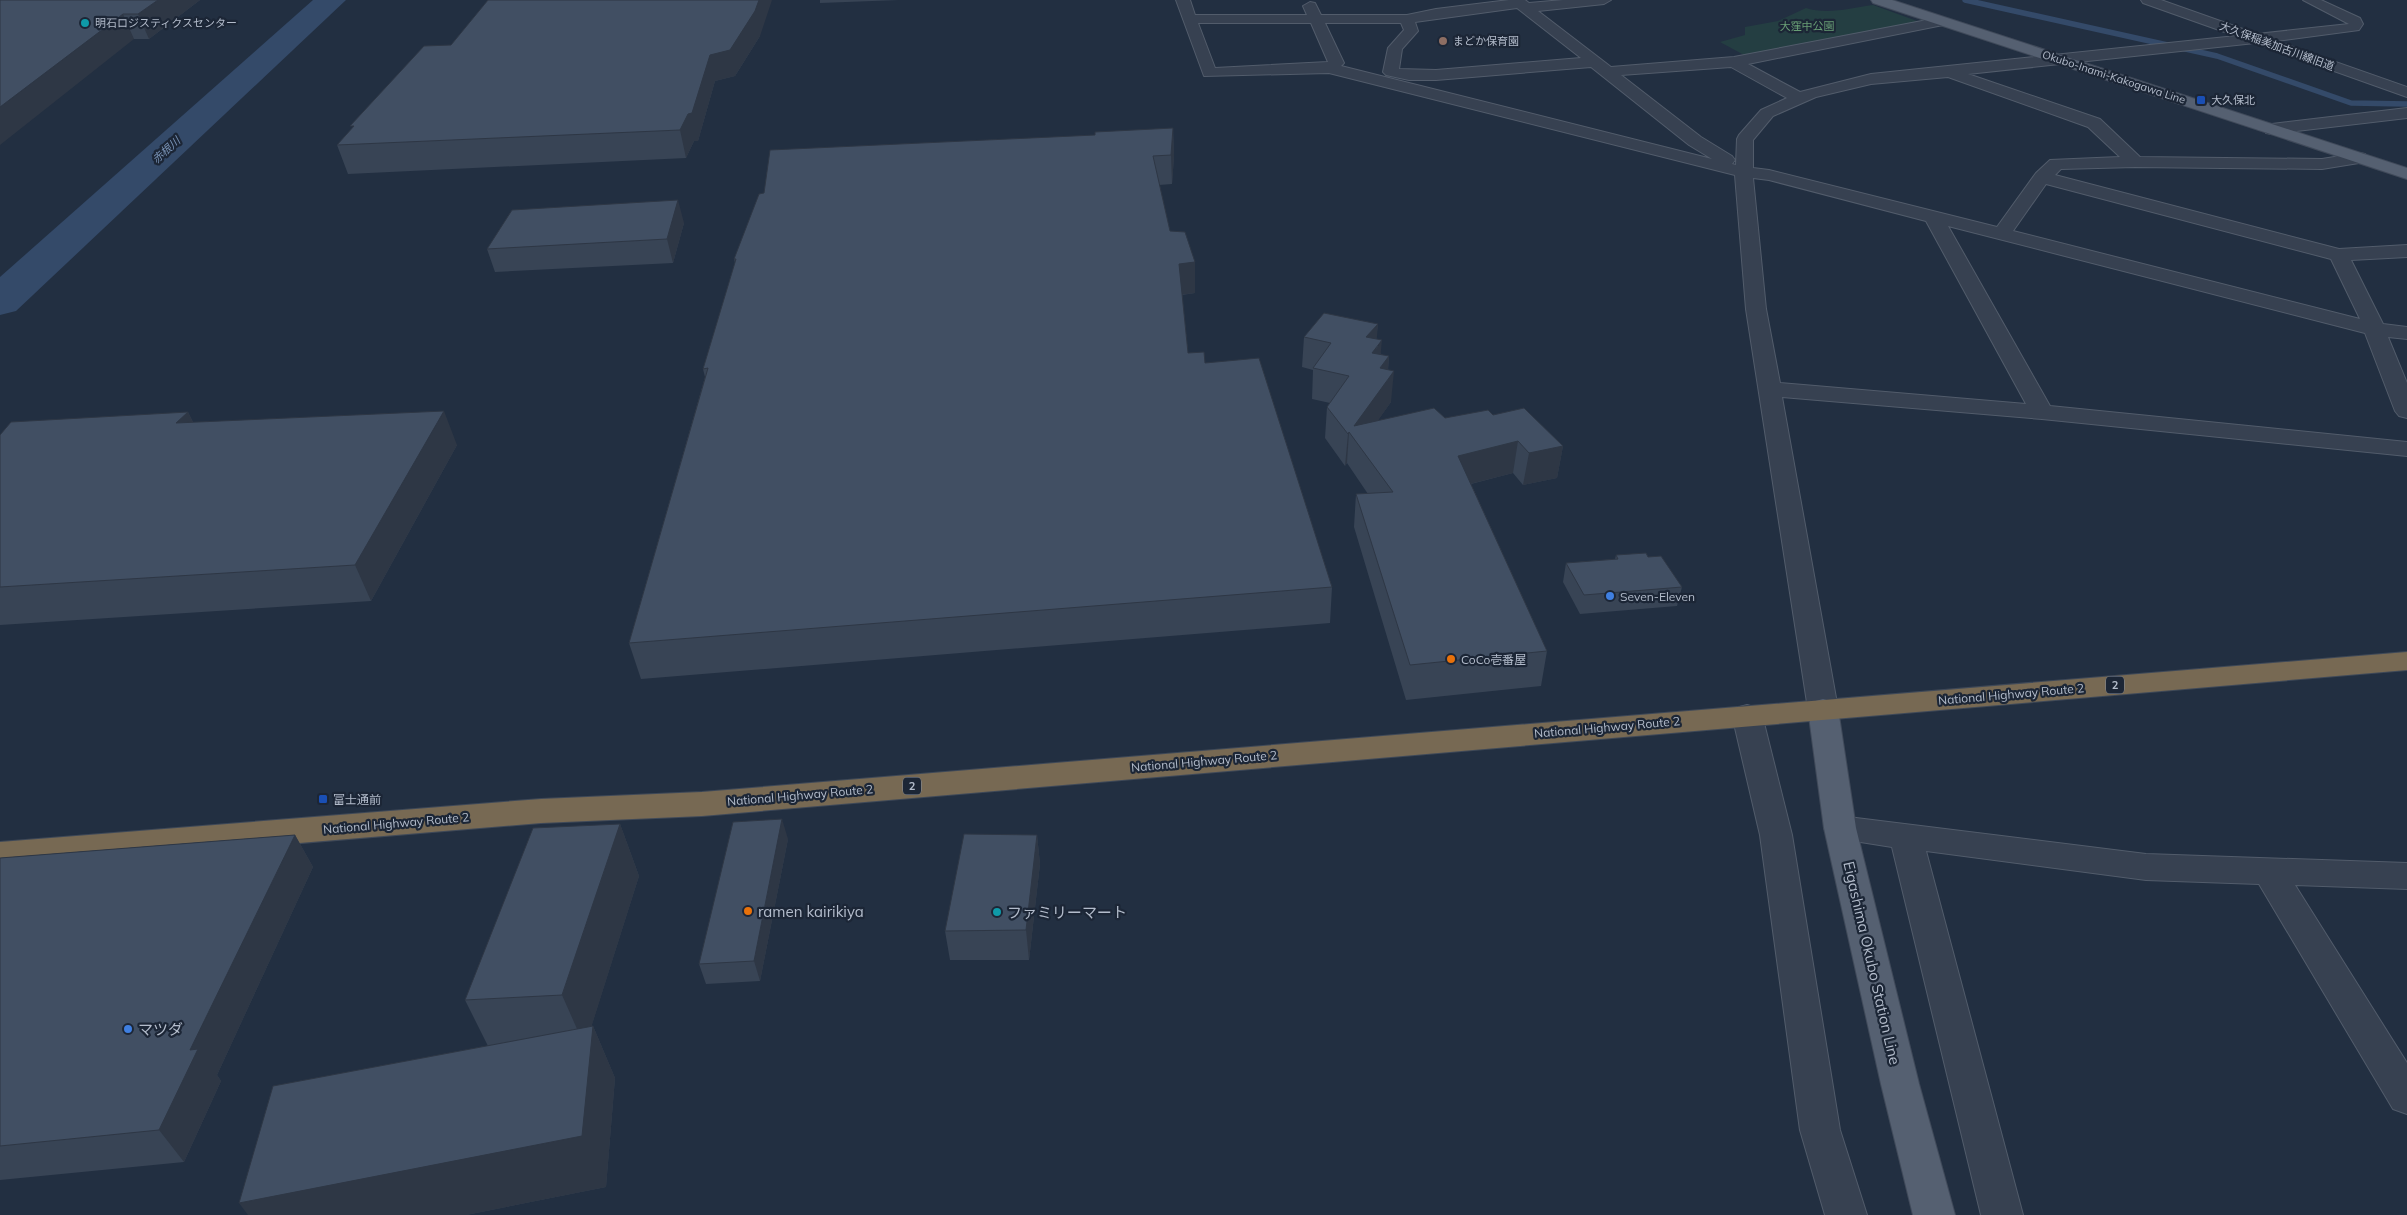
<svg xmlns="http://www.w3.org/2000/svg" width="2407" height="1215" viewBox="0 0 2407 1215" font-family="Mulish,'Noto Sans JP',sans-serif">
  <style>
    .green { fill: #243e42 }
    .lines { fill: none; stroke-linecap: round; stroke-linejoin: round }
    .stream { stroke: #344a69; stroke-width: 5.5 }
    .river { fill: #344a69; fill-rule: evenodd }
    .minor-casing { stroke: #525c6b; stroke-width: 2 }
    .major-casing { stroke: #404a5a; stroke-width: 2 }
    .highway-casing { stroke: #3f4958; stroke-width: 2 }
    .minor { fill: #374151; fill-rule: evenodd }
    .major { fill: #556071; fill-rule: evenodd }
    .highway { fill: #776953; fill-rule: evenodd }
    .wall { fill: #384455 }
    .shaded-wall { fill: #2e3745 }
    .building { fill: #414f63; stroke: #2e3745 }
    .culture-dot { fill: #0f9aa8; stroke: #1c2636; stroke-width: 2 }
    .education-dot { fill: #8d6e63; stroke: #1c2636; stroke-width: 2 }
    .transit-dot { fill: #1a4fb4; stroke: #1c2636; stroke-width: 2 }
    .shop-dot { fill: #3f7fe0; stroke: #1c2636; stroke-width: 2 }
    .food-dot { fill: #e8710a; stroke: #1c2636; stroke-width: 2 }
    .labels { text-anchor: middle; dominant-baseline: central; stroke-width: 4.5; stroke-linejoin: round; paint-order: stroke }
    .far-poi-label { font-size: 11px; fill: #b3bccb; stroke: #1c2636; text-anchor: start }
    .far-park-label { font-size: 11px; fill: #689e75; stroke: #1c2636 }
    .far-street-label { font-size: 11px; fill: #b3bccb; stroke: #1c2636 }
    .far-water-label { font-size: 11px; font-style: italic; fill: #7892b5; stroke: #1c2636 }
    .shield { fill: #1c2636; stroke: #868f9e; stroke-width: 1 }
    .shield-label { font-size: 11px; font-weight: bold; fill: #b3bccb }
    .poi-label { font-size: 12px; fill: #b3bccb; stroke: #1c2636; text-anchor: start }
    .street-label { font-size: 12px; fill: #b3bccb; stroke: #1c2636 }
    .near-poi-label { font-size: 15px; fill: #b3bccb; stroke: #1c2636; text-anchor: start }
    .near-street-label { font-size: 15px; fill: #b3bccb; stroke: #1c2636 }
  </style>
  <rect width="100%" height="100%" fill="#222f41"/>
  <path class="green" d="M 1873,5 L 1917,21 L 1916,23 L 1744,55 L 1720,42 L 1745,35 L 1745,27 L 1778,21 L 1806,8 C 1827,15 1851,8 1873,5 Z"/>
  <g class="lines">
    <path class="stream" d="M 1965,0 L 2217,56 L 2351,103 L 2407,104"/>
    <path class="river" d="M 313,0 L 346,0 L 16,311 L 0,315 L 0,277 Z"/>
    <g class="minor-casing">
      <path id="minor" d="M 1176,0 L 1190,0 L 1195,15 L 1307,15 L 1303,6 L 1310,2 L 1315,3 L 1321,15 L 1407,15 L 1436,9 L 1509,0 L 1525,0 L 1529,3 L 1563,0 L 1611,0 L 1604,4 L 1538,11 L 1611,67 L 1734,57 L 1943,17 L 1950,21 L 1943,25 L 1748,64 L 1800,92 L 1871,74 L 2236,36 L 2143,3 L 2141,0 L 2161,0 L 2257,34 L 2349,24 L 2303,0 L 2321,0 L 2360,18 L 2363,24 L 2359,30 L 2276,41 L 2407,87 L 2407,97 L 2255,43 L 1968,74 L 2100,119 L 2140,157 L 2322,159 L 2359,153 L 2365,154 L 2368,158 L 2365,162 L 2322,169 L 2135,167 L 2061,169 L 2055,175 L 2339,249 L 2407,245 L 2407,257 L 2351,260 L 2383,324 L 2407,327 L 2407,339 L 2388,337 L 2407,383 L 2407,418 L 2399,416 L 2395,411 L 2365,333 L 1948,226 L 2050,406 L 2407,442 L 2407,456 L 2042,419 L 1782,397 L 1838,709 L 1834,716 L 1823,719 L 1812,716 L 1808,709 L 1746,309 L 1735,175 L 1329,73 L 1204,76 ZM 1517,8 L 1581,58 L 1436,70 L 1399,69 L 1402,49 L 1418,31 L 1415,22 ZM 1198,23 L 1311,23 L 1328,62 L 1215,68 ZM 1325,23 L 1401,23 L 1404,30 L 1388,48 L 1383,72 L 1386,75 L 1409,80 L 1436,80 L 1591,67 L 1689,145 L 1712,159 L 1341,66 L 1344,63 ZM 1731,67 L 1787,98 L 1761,110 L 1739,135 L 1737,139 L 1736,165 L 1732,164 L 1735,160 L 1732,156 L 1701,137 L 1621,75 ZM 1948,77 L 2088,127 L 2120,157 L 2050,160 L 2036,173 L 1997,227 L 1769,170 L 1753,168 L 1753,140 L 1773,116 L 1816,97 L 1871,84 ZM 1753,178 L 1769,180 L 1926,221 L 2026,404 L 1780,383 L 1766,309 ZM 2046,184 L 2331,259 L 2360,319 L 2013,231 Z
        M 2407,108 L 2407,118 L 2272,134 L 2266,133 L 2264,129 L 2266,125 L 2272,124 Z
        M 1747,705 L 1758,708 L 1762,715 L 1792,835 L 1840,1130 L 1867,1215 L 1825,1215 L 1800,1130 L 1760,835 L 1732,715 L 1736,708 Z
        M 1840,816 L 2146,854 L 2407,863 L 2407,889 L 2295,885 L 2407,1063 L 2407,1114 L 2393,1109 L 2259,884 L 2146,880 L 1926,851 L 2023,1215 L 1981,1215 L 1892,847 L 1829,837 L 1824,828 L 1829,819 Z"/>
    </g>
    <g class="major-casing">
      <path id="major" d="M 1871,0 L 1892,0 L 2407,168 L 2407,179 L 1873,3 Z
        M 1823,699 L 1834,702 L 1838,709 L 1856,828 L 1919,1084 L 1955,1215 L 1913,1215 L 1881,1084 L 1824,828 L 1808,709 L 1812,702 Z"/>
    </g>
    <g class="highway-casing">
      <path id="highway" d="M 2407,652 L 2407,670 L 702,816 L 541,823 L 0,868 L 0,842 L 541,799 L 702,792 Z"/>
    </g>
    <use href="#minor" class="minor"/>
    <use href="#major" class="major"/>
    <use href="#highway" class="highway"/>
  </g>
  <path class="wall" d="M 0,0 L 200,0 L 149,39 L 134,39 Z
    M 820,0 L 899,0 L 820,3 Z
    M 760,36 L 735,76 L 715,81 L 698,141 L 694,141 L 686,158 L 348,174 L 337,145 Z
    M 1173,128 L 1174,156 L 1172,184 L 1159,185 L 1170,231 L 1195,293 L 1182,295 L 1188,353 L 1205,363 L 1332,587 L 1330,623 L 641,679 L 629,643 L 705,377 L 703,369 L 735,263 L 734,259 L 764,193 L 1095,135 Z
    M 684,223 L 673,263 L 495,272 L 487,249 Z
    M 1378,324 L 1376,339 L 1381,355 L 1389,356 L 1388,370 L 1391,402 L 1378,420 L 1445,418 L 1493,415 L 1563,446 L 1557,478 L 1523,485 L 1513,473 L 1471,484 L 1547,651 L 1541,686 L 1406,700 L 1354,527 L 1356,494 L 1368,494 L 1347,463 L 1345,466 L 1325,438 L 1327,407 L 1330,403 L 1312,399 L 1313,370 L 1302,367 L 1304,337 Z
    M 188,412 L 193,422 L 457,445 L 371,601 L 0,625 L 0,435 Z
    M 1616,555 L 1648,557 L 1682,587 L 1677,606 L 1580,614 L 1563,582 L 1566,563 L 1615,559 Z
    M 620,824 L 639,876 L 591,1027 L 593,1026 L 615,1078 L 606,1187 L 466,1215 L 248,1215 L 488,1046 L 465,1000 Z
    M 295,835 L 313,867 L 217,1075 L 221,1081 L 184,1162 L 0,1180 L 0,858 Z
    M 1037,835 L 1040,864 L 1029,960 L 950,960 L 945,931 Z
    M 788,839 L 760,981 L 706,984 L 699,964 Z"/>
  <path class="shaded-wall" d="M 158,0 L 200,0 L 149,39 L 138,14 Z
    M 759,0 L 772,0 L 760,36 L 735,76 L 715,81 L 698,141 L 694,141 L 686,158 L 680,130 L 710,55 Z
    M 123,14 L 134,39 L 0,145 L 0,107 Z
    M 1173,128 L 1174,156 L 1172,184 L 1171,155 Z
    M 678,200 L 684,223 L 673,263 L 667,239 Z
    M 1195,262 L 1195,293 L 1179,295 L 1179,264 Z
    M 1378,324 L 1376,349 L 1382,340 L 1379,370 L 1366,337 Z
    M 1389,356 L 1387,381 L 1394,371 L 1391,402 L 1360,446 L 1354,426 L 1380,368 Z
    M 444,411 L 457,445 L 371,601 L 355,565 Z
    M 188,412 L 205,446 L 176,423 Z
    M 1349,432 L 1347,463 L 1345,466 L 1348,434 Z
    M 1518,441 L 1513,473 L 1454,488 L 1458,456 Z
    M 1563,446 L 1557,478 L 1523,485 L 1529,453 Z
    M 782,819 L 788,839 L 760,981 L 754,961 Z
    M 620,824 L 639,876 L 585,1047 L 562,995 Z
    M 295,835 L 313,867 L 217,1075 L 221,1081 L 184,1162 L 159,1130 L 190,1050 Z
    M 1037,835 L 1040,864 L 1029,960 L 1026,930 Z
    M 593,1026 L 615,1078 L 606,1187 L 466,1215 L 248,1215 L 239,1203 Z"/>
  <path class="building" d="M 0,0 L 158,0 L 138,14 L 123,14 L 0,107 Z
    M 488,0 L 759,0 L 755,11 L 730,50 L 710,55 L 692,113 L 688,114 L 680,130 L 337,145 L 354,126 L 350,126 L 424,46 L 451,45 Z
    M 1173,128 L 1171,155 L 1153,156 L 1170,231 L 1185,232 L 1195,262 L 1179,264 L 1188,353 L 1204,352 L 1205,363 L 1259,358 L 1332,587 L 629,643 L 708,368 L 703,369 L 736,259 L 734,259 L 759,194 L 764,193 L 770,150 L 1095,135 L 1095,132 Z
    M 678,200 L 667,239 L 487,249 L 512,210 Z
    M 1324,313 L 1378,324 L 1366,337 L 1382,340 L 1372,353 L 1389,356 L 1380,368 L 1394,371 L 1354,426 L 1434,408 L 1445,418 L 1488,410 L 1493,415 L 1524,408 L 1563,446 L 1529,453 L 1518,441 L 1458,456 L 1547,651 L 1410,665 L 1356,494 L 1393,492 L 1349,432 L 1348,434 L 1327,407 L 1349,376 L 1313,368 L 1331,343 L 1304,337 Z
    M 444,411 L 355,565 L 0,587 L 0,435 L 11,422 L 188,412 L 176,423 Z
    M 1646,553 L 1648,557 L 1661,556 L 1682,587 L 1584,595 L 1566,563 L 1618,559 L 1616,555 Z
    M 782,819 L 754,961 L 699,964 L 733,822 Z
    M 620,824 L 562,995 L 465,1000 L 533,828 Z
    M 964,834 L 1037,835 L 1026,930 L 945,931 Z
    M 295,835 L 190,1050 L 198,1049 L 159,1130 L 0,1146 L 0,858 Z
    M 593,1026 L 582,1136 L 239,1203 L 273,1086 Z"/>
  <g class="culture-dot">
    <circle cx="85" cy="23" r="5"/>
    <circle cx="997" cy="912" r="5"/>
  </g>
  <circle class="education-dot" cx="1443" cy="41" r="5"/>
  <g class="transit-dot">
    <rect x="2196" y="95" width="10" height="10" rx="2.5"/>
    <rect x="318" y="794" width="10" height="10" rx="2.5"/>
  </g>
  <g class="shop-dot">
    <circle cx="1610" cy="596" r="5"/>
    <circle cx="128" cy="1029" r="5"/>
  </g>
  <g class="food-dot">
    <circle cx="1451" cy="659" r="5"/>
    <circle cx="748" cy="911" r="5"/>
  </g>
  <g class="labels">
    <g class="far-poi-label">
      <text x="95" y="23">明石ロジスティクスセンター</text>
      <text x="1453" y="41">まどか保育園</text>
      <text x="2211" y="100">大久保北</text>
    </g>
    <g class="far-park-label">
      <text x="1807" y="26">大窪中公園</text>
    </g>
    <g class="far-street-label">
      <text transform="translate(2277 46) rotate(20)">大久保稲美加古川線旧道</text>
      <text transform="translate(2114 77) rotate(18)">Okubo-Inami-Kakogawa Line</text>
    </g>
    <g class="far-water-label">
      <text transform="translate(166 150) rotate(-42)">赤根川</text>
    </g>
    <g class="shield">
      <rect x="2106" y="676.5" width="18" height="17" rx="4"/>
      <rect x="903" y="777.5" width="18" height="17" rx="4"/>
    </g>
    <g class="shield-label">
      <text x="2115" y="685">2</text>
      <text x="912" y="786">2</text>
    </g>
    <g class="poi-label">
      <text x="1620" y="596">Seven-Eleven</text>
      <text x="1461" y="659">CoCo壱番屋</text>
      <text x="333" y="799">富士通前</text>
    </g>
    <g class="street-label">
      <text transform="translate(2011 694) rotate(-5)">National Highway Route 2</text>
      <text transform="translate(1607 727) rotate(-5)">National Highway Route 2</text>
      <text transform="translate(1204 761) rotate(-5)">National Highway Route 2</text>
      <text transform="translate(800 795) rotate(-5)">National Highway Route 2</text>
      <text transform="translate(396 823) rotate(-5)">National Highway Route 2</text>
    </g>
    <g class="near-poi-label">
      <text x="758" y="911">ramen kairikiya</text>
      <text x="1007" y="912">ファミリーマート</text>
      <text x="138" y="1029">マツダ</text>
    </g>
    <g class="near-street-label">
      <text transform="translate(1872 963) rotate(77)">Eigashima Okubo Station Line</text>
    </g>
  </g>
</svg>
